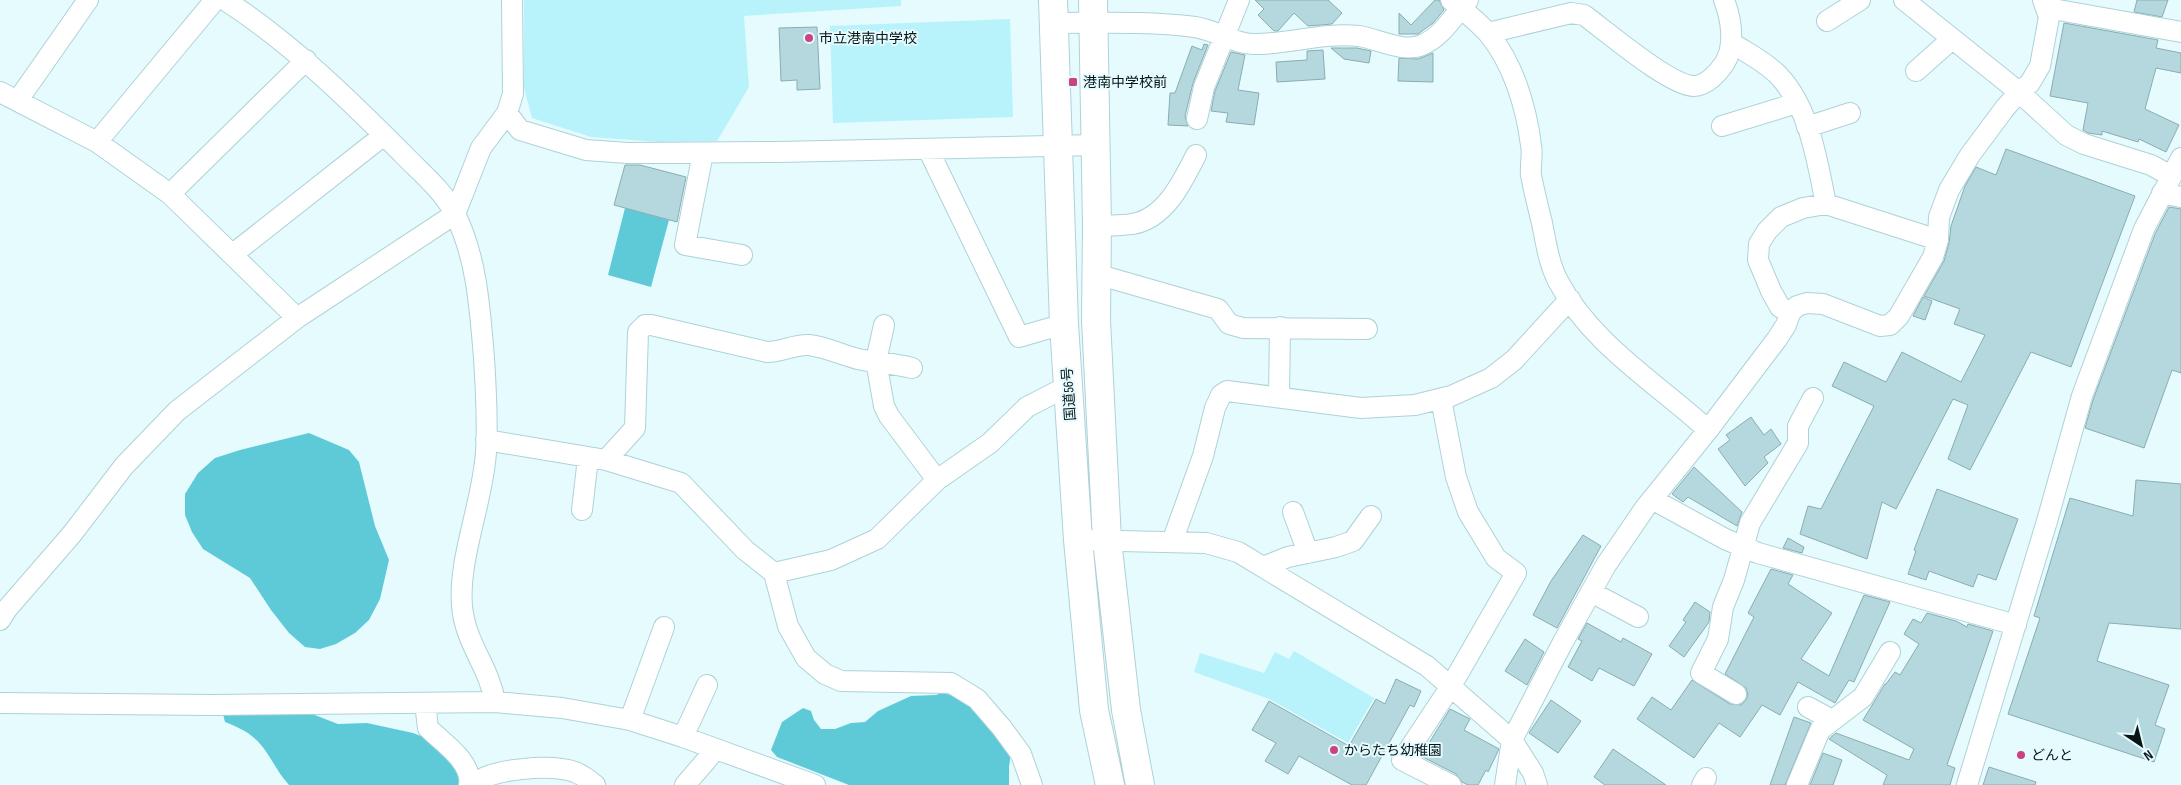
<svg xmlns="http://www.w3.org/2000/svg" width="2181" height="785" viewBox="0 0 2181 785" font-family="'Sofia Sans Condensed','Noto Sans JP',sans-serif">
  <style>
    .green { fill: #b8f3fb }
    .water { fill: #5fcad7 }
    .building { fill: #b4d8dd; stroke: #89adb2 }
    .lines { fill: none; stroke-linecap: round; stroke-linejoin: round }
    .minor-casing { stroke: #aed2d7; stroke-width: 22 }
    .trunk-casing { stroke: #aed2d7; stroke-width: 30 }
    .minor { stroke: #fff; stroke-width: 20 }
    .trunk { stroke: #fff; stroke-width: 28 }
    .poi-dot { fill: #cb4380; stroke: #e5fbfe; stroke-width: 2 }
    .labels { text-anchor: middle; dominant-baseline: central; stroke-width: 4; stroke-linejoin: round; paint-order: stroke }
    .poi-label { font-size: 14px; fill: #081517; stroke: #e5fbfe; text-anchor: start }
    .street-label { font-size: 14px; fill: #081517; stroke: #e5fbfe }
  </style>
  <rect width="100%" height="100%" fill="#e5fbfe"/>
  <path class="green" d="M 524,0 L 901,0 L 901,6 L 744,16 L 749,87 L 717,141 L 658,142 L 591,137 L 532,118 L 524,88 Z
    M 1010,19 L 1013,117 L 833,123 L 830,26 Z
    M 1294,651 L 1374,698 L 1348,743 L 1269,699 L 1194,672 L 1200,653 L 1264,673 L 1275,652 L 1289,659 Z"/>
  <path class="water" d="M 625,208 L 669,220 L 651,287 L 608,275 Z
    M 309,433 L 349,450 L 359,462 L 375,526 L 389,560 L 380,599 L 369,620 L 355,633 L 336,644 L 320,649 L 305,647 L 289,633 L 271,610 L 250,578 L 203,549 L 192,532 L 185,515 L 185,494 L 198,473 L 215,458 L 240,450 Z
    M 941,693 L 957,696 L 967,701 L 1011,753 L 1009,767 L 1009,785 L 849,785 L 777,757 L 771,750 L 782,722 L 803,708 L 811,711 L 814,720 L 821,729 L 835,729 L 851,723 L 865,722 L 878,711 L 911,696 L 936,695 Z
    M 307,712 L 338,724 L 367,723 L 413,733 L 434,741 L 461,774 L 460,785 L 289,785 C 275,770 268,749 253,737 C 245,730 235,726 225,722 L 223,714 Z"/>
  <path class="building" d="M 1255,0 L 1328,0 L 1342,13 L 1332,24 L 1308,26 L 1294,13 L 1278,31 L 1274,31 L 1258,15 L 1264,9 Z
    M 1435,0 L 1439,0 L 1444,10 L 1433,23 L 1418,34 L 1399,34 L 1399,13 L 1411,25 Z
    M 2137,0 L 2168,0 L 2162,17 L 2134,12 Z
    M 2064,23 L 2158,40 L 2156,48 L 2181,53 L 2181,73 L 2156,68 L 2145,109 L 2179,125 L 2166,152 L 2139,139 L 2138,142 L 2102,131 L 2102,135 L 2088,133 L 2083,130 L 2088,103 L 2050,96 Z
    M 817,27 L 820,89 L 797,90 L 797,80 L 781,81 L 779,28 Z
    M 1204,44 L 1208,45 L 1193,83 L 1185,116 L 1188,126 L 1168,125 L 1170,93 L 1175,93 L 1192,46 L 1202,50 Z
    M 1331,48 L 1357,48 L 1371,51 L 1369,63 L 1344,59 Z
    M 1323,50 L 1325,79 L 1277,82 L 1276,62 L 1307,60 L 1307,51 Z
    M 1231,52 L 1245,55 L 1238,90 L 1259,93 L 1254,125 L 1226,122 L 1228,113 L 1211,111 L 1215,91 Z
    M 1433,53 L 1433,82 L 1398,81 L 1399,58 L 1418,59 Z
    M 2006,149 L 2135,196 L 2071,367 L 2031,352 L 1970,470 L 1948,459 L 1968,405 L 1953,399 L 1896,509 L 1882,502 L 1867,559 L 1800,534 L 1808,506 L 1821,509 L 1874,406 L 1832,386 L 1844,362 L 1886,382 L 1902,352 L 1961,382 L 1985,335 L 1954,324 L 1960,309 L 1924,296 L 1944,261 L 1949,243 L 1951,226 L 1965,186 L 1976,167 L 1996,175 Z
    M 625,165 L 640,165 L 686,177 L 677,222 L 614,205 Z
    M 2169,207 L 2181,209 L 2181,373 L 2172,370 L 2144,448 L 2085,428 L 2093,400 L 2155,234 Z
    M 1923,297 L 1932,301 L 1925,320 L 1913,316 Z
    M 1751,417 L 1764,435 L 1771,429 L 1781,444 L 1764,457 L 1768,463 L 1745,486 L 1718,449 L 1730,440 L 1726,435 Z
    M 1694,467 L 1742,512 L 1737,526 L 1688,497 L 1683,502 L 1672,494 Z
    M 2136,480 L 2181,484 L 2181,629 L 2109,623 L 2097,661 L 2169,685 L 2155,725 L 2165,729 L 2154,762 L 2008,714 L 2040,618 L 2034,616 L 2070,498 L 2133,516 Z
    M 1937,489 L 2018,519 L 1996,580 L 1978,574 L 1973,587 L 1929,571 L 1926,580 L 1908,574 L 1916,551 L 1914,550 Z
    M 1583,535 L 1601,546 L 1557,628 L 1533,615 L 1551,581 Z
    M 1788,538 L 1804,547 L 1802,553 L 1783,548 Z
    M 1771,569 L 1793,575 L 1788,584 L 1832,613 L 1801,659 L 1829,676 L 1864,595 L 1890,602 L 1854,682 L 1849,680 L 1835,703 L 1798,682 L 1780,715 L 1762,705 L 1740,737 L 1719,723 L 1694,758 L 1637,719 L 1652,697 L 1671,710 L 1692,680 L 1730,704 L 1741,705 L 1746,700 L 1748,695 L 1746,688 L 1725,674 L 1754,617 L 1748,613 Z
    M 1695,602 L 1710,612 L 1709,622 L 1684,657 L 1669,646 L 1686,622 L 1683,620 Z
    M 1927,613 L 1956,621 L 1967,627 L 1968,624 L 1993,631 L 1947,765 L 1955,768 L 1950,785 L 1883,785 L 1887,775 L 1829,739 L 1836,733 L 1909,760 L 1914,749 L 1863,720 L 1885,684 L 1886,684 L 1895,672 L 1900,675 L 1919,644 L 1904,634 L 1913,619 L 1921,623 Z
    M 1587,623 L 1621,642 L 1623,638 L 1652,654 L 1634,686 L 1599,668 L 1592,681 L 1568,667 L 1582,641 L 1578,639 Z
    M 1525,639 L 1544,652 L 1527,685 L 1505,671 Z
    M 1396,679 L 1421,691 L 1414,707 L 1410,705 L 1366,785 L 1352,785 L 1299,756 L 1288,774 L 1265,761 L 1276,743 L 1252,730 L 1269,701 L 1349,746 L 1376,699 L 1385,704 Z
    M 1551,700 L 1581,721 L 1558,753 L 1529,733 Z
    M 1450,709 L 1470,719 L 1464,730 L 1499,749 L 1488,772 L 1486,770 L 1478,785 L 1468,785 L 1462,782 L 1456,774 L 1421,756 Z
    M 1794,717 L 1811,723 L 1785,785 L 1770,785 Z
    M 1613,749 L 1666,785 L 1605,785 L 1594,777 Z
    M 1823,753 L 1842,760 L 1833,785 L 1810,785 Z
    M 1989,767 L 2036,782 L 2035,785 L 1983,785 Z"/>
  <g class="lines">
    <g class="minor-casing">
      <path id="minor" d="M 225,0 C 291,43 346,97 401,152 C 420,172 443,190 455,214 C 477,258 480,310 484,358 C 486,389 488,421 486,452 C 483,502 458,558 462,606 C 465,643 489,666 495,702
        M 1451,0 C 1463,10 1477,21 1488,33 C 1513,63 1526,106 1531,145 C 1533,155 1530,165 1531,175 C 1534,191 1538,207 1542,223 C 1546,243 1549,264 1558,281 C 1591,344 1658,384 1708,430
        M 1904,0 L 2019,92 L 2066,135 L 2084,144 L 2151,165 L 2171,176
        M 2047,8 L 2181,32
        M 1827,21 L 1860,0
        M 1054,23 C 1101,23 1148,21 1195,27 C 1216,30 1235,45 1256,44 C 1290,44 1324,32 1359,36 C 1378,39 1403,53 1422,45 C 1442,37 1454,15 1468,0
        M 1488,33 L 1571,13 L 1584,15 C 1606,31 1670,86 1694,86 C 1706,86 1718,73 1724,64 C 1736,46 1731,18 1724,0
        M 1732,43 C 1747,53 1766,62 1779,76 C 1810,109 1817,161 1826,204
        M 1916,71 L 1952,39
        M 0,92 L 97,142 L 170,194 L 297,318
        M 18,100 L 88,0
        M 507,113 L 520,130 L 586,150 L 627,153 L 778,152 L 1096,145
        M 1197,119 L 1204,87 L 1239,0
        M 1722,126 L 1797,103
        M 1807,127 L 1850,113
        M 97,142 L 215,0
        M 928,149 L 1019,337 L 1064,324
        M 703,153 L 685,245 L 742,255
        M 2162,193 L 2181,197
        M 170,194 L 306,60
        M 1097,226 C 1109,225 1121,226 1132,224 C 1165,219 1183,181 1196,155
        M 233,254 L 384,135
        M 1096,274 L 1218,309 L 1229,324 L 1243,328 L 1367,329
        M 1790,313 L 1780,307 L 1771,291 L 1758,260 L 1759,244 L 1767,231 L 1781,217 L 1803,208 L 1826,204 L 1938,240
        M 884,325 L 876,361 L 884,406 L 889,416 L 937,480
        M 1279,396 L 1280,327
        M 1441,399 L 1456,477 L 1468,512 L 1496,558 L 1516,573 L 1451,686 L 1402,760 L 1451,785
        M 486,440 L 606,460 L 681,483 L 745,550 L 774,573 L 788,626 L 806,658 L 825,674 L 841,681 L 951,683 L 977,699 L 1002,728 L 1021,754 L 1032,785
        M 606,460 L 635,428 L 638,332 L 645,325 L 651,325 L 767,352 C 782,352 795,344 809,345 C 826,347 842,355 858,359 C 876,363 894,363 912,368
        M 1652,499 L 1725,539 L 1758,553 L 2016,625
        M 582,510 L 588,458
        M 1293,512 L 1308,553
        M 1078,540 L 1206,543 L 1238,552 L 1427,666 L 1512,740 L 1533,773 L 1537,785
        M 1172,542 L 1203,456 L 1215,408 L 1221,395 L 1227,391 L 1361,408 L 1415,405 L 1451,396 L 1491,378 L 1514,360 L 1570,299
        M 1263,567 L 1288,557 L 1336,547 L 1353,541 L 1371,516
        M 774,573 L 831,560 L 877,539 L 937,480 L 990,443 L 1027,407 L 1068,386
        M 1591,592 L 1638,617
        M 0,620 L 7,609 L 72,534 L 124,466 L 177,411 L 297,318 L 455,214 L 481,148 L 507,113 L 513,94 L 512,0
        M 1736,694 L 1701,673 L 1718,639 L 1723,607 L 1734,580 L 1750,523 L 1798,443 L 1798,426 L 1813,398
        M 0,703 L 212,705 L 495,702 L 562,708 L 630,720 L 683,737 L 815,785
        M 425,703 L 428,728 C 442,742 473,762 469,785
        M 1808,707 L 1832,720
        M 630,720 L 664,627
        M 683,737 L 707,685
        M 472,785 C 491,768 551,764 575,772 C 582,775 589,780 595,785
        M 685,785 L 716,749
        M 1505,785 L 1512,740 L 1563,642 L 1606,565 L 1645,508 L 1708,430 L 1777,339 L 1786,325 L 1790,313 L 1797,306 L 1807,303 L 1823,304 L 1880,326 L 1890,325 L 1899,316 L 1933,257 L 1938,240 L 1939,217 L 1949,190 L 1970,155 L 2005,108 L 2019,92 L 2030,83 L 2040,66 L 2049,17 L 2043,0
        M 1702,785 L 1706,778
        M 1797,785 L 1820,730 L 1863,697 L 1890,652
        M 1967,785 L 2047,521 L 2082,396 L 2144,229 L 2181,158"/>
    </g>
    <g class="trunk-casing">
      <path id="trunk" d="M 1053,0 L 1064,324 L 1078,540 L 1094,710 L 1110,785
        M 1093,0 L 1097,226 L 1096,320 L 1107,540 L 1126,710 L 1140,785"/>
    </g>
    <use href="#minor" class="minor"/>
    <use href="#trunk" class="trunk"/>
  </g>
  <g class="poi-dot">
    <circle cx="809" cy="38" r="5"/>
    <rect x="1068" y="77" width="10" height="10" rx="2.5"/>
    <circle cx="1334" cy="750" r="5"/>
    <circle cx="2021" cy="755" r="5"/>
  </g>
  <g class="labels">
    <g class="poi-label">
      <text x="819" y="38">市立港南中学校</text>
      <text x="1083" y="82">港南中学校前</text>
      <text x="1344" y="750">からたち幼稚園</text>
      <text x="2031" y="755">どんと</text>
    </g>
    <g class="street-label">
      <text transform="translate(1069 394) rotate(-94)">国道56号</text>
    </g>
  </g>
  <g transform="translate(2141 745) rotate(145)" stroke="#e5fbfe" stroke-width="4" paint-order="stroke">
  <path d="M0-4L9 19L0 12L-9 19Z" fill="#081517"/>
  <text y="-8" font-size="14" font-weight="bold" text-anchor="middle" fill="#081517">N</text>
  </g>
</svg>
